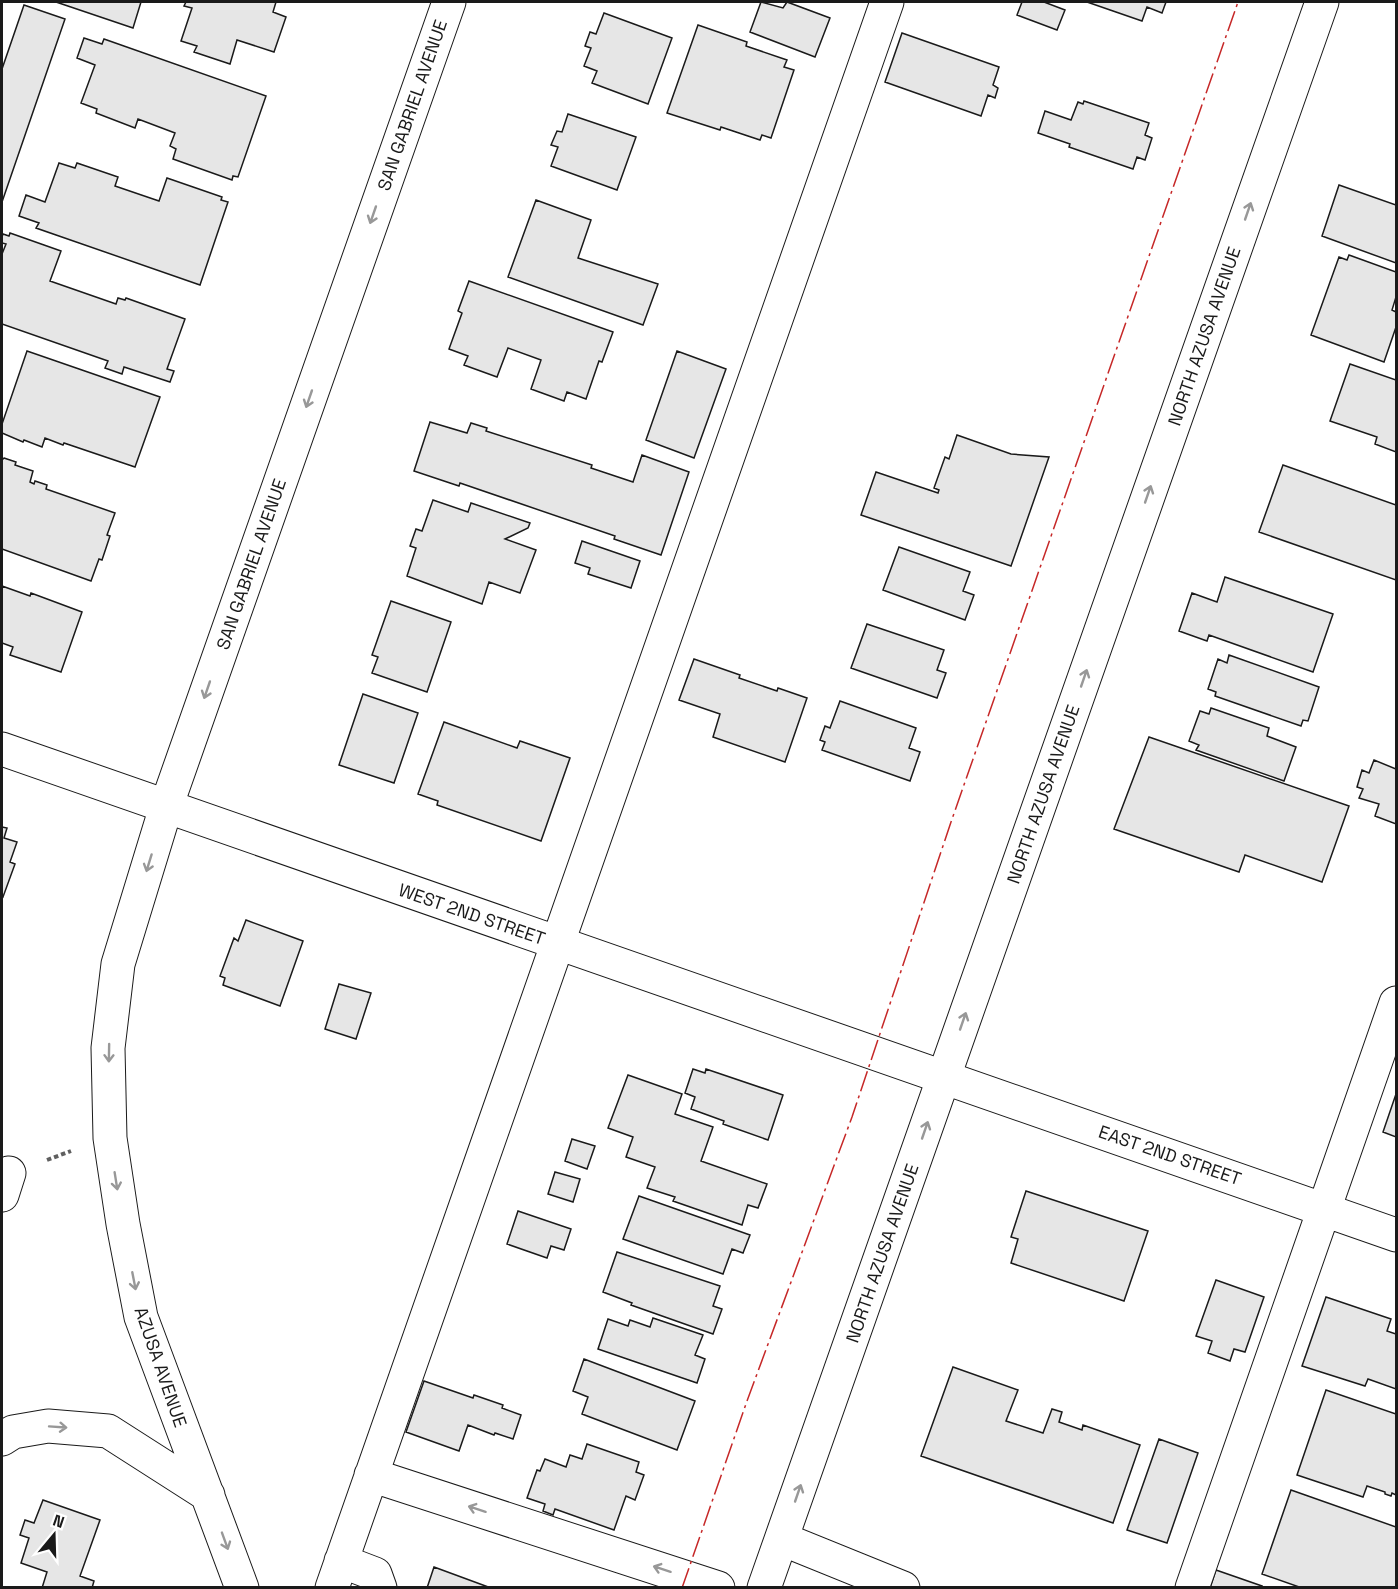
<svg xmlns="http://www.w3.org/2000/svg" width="1398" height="1589" viewBox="0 0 1398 1589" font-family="'Space Grotesk',sans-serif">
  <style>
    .building { fill: #e6e6e6; stroke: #1a1a1a; stroke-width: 1.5 }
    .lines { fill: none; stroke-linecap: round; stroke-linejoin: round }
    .minor-casing { stroke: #1a1a1a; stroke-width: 35 }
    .major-casing { stroke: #1a1a1a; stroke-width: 35 }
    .path { stroke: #5f5f5f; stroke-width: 4; stroke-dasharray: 4.5 3; stroke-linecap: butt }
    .minor { stroke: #fff; stroke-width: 33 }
    .major { stroke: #fff; stroke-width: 33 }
    .power { stroke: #c62828; stroke-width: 1.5; stroke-dasharray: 21 4.5 3 4.5; stroke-linecap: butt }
    .oneway { stroke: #989898 }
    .labels { text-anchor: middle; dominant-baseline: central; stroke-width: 4.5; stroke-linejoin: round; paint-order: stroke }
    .street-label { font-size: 18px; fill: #1a1a1a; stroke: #fff }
  </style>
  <rect width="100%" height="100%" fill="#fff"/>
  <path class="building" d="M 56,2 L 141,2 L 133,28 Z
    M 186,2 L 276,2 L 273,12 L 286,17 L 274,52 L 237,40 L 230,64 L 194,52 L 197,46 L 181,41 L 192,8 L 184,6 Z
    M 761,2 L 783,8 L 787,2 L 830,18 L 815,57 L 750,32 Z
    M 1022,2 L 1044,2 L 1065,10 L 1057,30 L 1017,15 Z
    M 1087,2 L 1166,2 L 1162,13 L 1147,7 L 1142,21 Z
    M 24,5 L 65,19 L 2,202 L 2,69 Z
    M 604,13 L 672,38 L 648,104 L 592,83 L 597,71 L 584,66 L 591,48 L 585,46 L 590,32 L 596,34 Z
    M 698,25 L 747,42 L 746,46 L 787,60 L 784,67 L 794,70 L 771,138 L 762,135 L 760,140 L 721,127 L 720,130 L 667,113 Z
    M 902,33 L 999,67 L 993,85 L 998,88 L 995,98 L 988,95 L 981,116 L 885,82 Z
    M 84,38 L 102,44 L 104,39 L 266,96 L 238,177 L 233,176 L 232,180 L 173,159 L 176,149 L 170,146 L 175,133 L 138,119 L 135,128 L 96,113 L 97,109 L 81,103 L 95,65 L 77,58 Z
    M 1084,101 L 1149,123 L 1145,135 L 1152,138 L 1145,160 L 1137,157 L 1133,169 L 1069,147 L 1070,144 L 1038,133 L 1045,111 L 1071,120 L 1078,102 L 1083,104 Z
    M 568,114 L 636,137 L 617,190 L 551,166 L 558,147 L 551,145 L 557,131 L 562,132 Z
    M 59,163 L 75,168 L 77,163 L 118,177 L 115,186 L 159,201 L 167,178 L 222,197 L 221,200 L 228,202 L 200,285 L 36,228 L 39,223 L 19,216 L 26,195 L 45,202 Z
    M 1339,185 L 1396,205 L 1396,263 L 1322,236 Z
    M 536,200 L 591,220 L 578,258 L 658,284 L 643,325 L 508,277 Z
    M 10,233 L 61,251 L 50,281 L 116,304 L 118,298 L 125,300 L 126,298 L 185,319 L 167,369 L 174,371 L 170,382 L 124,367 L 122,374 L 105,368 L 108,361 L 2,324 L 2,254 L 6,244 L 2,243 L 2,237 L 3,234 L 9,236 Z
    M 1349,255 L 1396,272 L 1396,297 L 1392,310 L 1396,312 L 1396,327 L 1384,362 L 1311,335 L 1339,257 L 1347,260 Z
    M 469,281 L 613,332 L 602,362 L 599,361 L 586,399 L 567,392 L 564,401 L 531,389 L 541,360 L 508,348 L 497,377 L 464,365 L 468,356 L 449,349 L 462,313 L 458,311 Z
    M 27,351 L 160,397 L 135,467 L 64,443 L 63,445 L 45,438 L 42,447 L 24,440 L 23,442 L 2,433 L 2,424 Z
    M 677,351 L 726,369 L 694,458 L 646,440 Z
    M 1350,364 L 1396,380 L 1396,452 L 1375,444 L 1377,437 L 1330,421 Z
    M 430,422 L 467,433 L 471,423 L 487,428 L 486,431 L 592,465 L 591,468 L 633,482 L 642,455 L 689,472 L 661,555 L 614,539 L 615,536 L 460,483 L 459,486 L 414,471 Z
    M 957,435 L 1011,454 L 1049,457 L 1011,566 L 861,515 L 876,472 L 938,493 L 939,490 L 934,488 L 945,457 L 949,459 Z
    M 4,458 L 16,462 L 15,465 L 33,471 L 30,482 L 34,484 L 35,481 L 47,485 L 46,489 L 115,513 L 107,535 L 110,536 L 102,560 L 99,559 L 91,581 L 2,549 L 2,460 Z
    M 1283,465 L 1396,505 L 1396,580 L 1259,532 Z
    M 433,500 L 468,512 L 471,503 L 530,523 L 528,528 L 505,539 L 536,550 L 520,593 L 489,582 L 482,604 L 407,576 L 416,548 L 410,546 L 416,529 L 422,531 Z
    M 582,541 L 640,561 L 631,588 L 588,574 L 590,568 L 575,563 Z
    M 899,547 L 970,572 L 963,591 L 974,595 L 965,620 L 883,590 Z
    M 1225,577 L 1333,614 L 1313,672 L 1209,635 L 1207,641 L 1179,631 L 1192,593 L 1217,602 Z
    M 2,586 L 30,596 L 31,593 L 82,612 L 61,672 L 10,655 L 13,647 L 2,643 Z
    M 391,601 L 451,622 L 427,692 L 372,673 L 378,657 L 372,655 Z
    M 867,624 L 944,650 L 937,670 L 946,673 L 937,698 L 851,668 Z
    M 1229,655 L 1319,687 L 1308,721 L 1303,720 L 1301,726 L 1215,696 L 1216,692 L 1208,689 L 1218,659 L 1227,663 Z
    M 694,659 L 740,675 L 739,678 L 777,691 L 778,688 L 807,698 L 785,762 L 713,737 L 720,714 L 679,700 Z
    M 363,694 L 418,713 L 394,783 L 339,765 Z
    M 840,701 L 916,728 L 909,748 L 920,752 L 910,781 L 822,750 L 825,742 L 820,740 L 825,726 L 830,728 Z
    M 1211,708 L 1269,728 L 1267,736 L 1296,747 L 1284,781 L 1196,750 L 1199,745 L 1189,741 L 1200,711 L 1209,714 Z
    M 444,722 L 517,748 L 520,741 L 570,758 L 541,841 L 437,805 L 438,801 L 418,794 Z
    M 1149,737 L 1349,806 L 1322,882 L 1245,855 L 1239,872 L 1114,829 Z
    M 1374,760 L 1396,769 L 1396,824 L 1375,816 L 1379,804 L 1359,798 L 1363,789 L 1357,787 L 1362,770 L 1369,773 Z
    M 2,827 L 7,828 L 4,838 L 17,842 L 10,862 L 15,864 L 3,897 L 2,896 Z
    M 246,920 L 303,941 L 280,1006 L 223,985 L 225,978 L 220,976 L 234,938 L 238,941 Z
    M 339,984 L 371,993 L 356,1039 L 325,1029 Z
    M 693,1069 L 705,1073 L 706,1069 L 783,1095 L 768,1140 L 723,1124 L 724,1121 L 691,1109 L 695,1097 L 685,1093 Z
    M 628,1075 L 682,1094 L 675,1114 L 713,1127 L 701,1161 L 767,1184 L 758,1208 L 748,1205 L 742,1225 L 673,1201 L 675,1197 L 647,1188 L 655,1167 L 626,1157 L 633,1137 L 608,1128 Z
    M 1396,1094 L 1396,1137 L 1383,1132 Z
    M 572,1139 L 595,1146 L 587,1169 L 565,1161 Z
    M 555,1172 L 580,1179 L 573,1202 L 548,1194 Z
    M 1026,1191 L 1148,1231 L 1124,1301 L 1011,1263 L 1018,1239 L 1011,1237 Z
    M 639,1196 L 750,1235 L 743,1253 L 732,1249 L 723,1274 L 623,1239 Z
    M 518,1211 L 571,1229 L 564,1250 L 551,1246 L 547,1258 L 507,1244 Z
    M 617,1252 L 720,1286 L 713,1306 L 722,1309 L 713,1334 L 631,1305 L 632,1303 L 603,1292 Z
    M 1216,1280 L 1264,1297 L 1245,1352 L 1234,1349 L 1230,1361 L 1208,1353 L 1212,1341 L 1196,1336 Z
    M 1326,1297 L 1391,1319 L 1387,1331 L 1396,1334 L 1396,1389 L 1368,1379 L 1365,1386 L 1302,1366 Z
    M 653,1318 L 703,1335 L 695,1355 L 705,1359 L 697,1383 L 598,1349 L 608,1319 L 628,1326 L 630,1320 L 650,1327 Z
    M 584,1359 L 695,1401 L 677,1450 L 582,1414 L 588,1397 L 573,1391 Z
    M 953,1367 L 1018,1390 L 1006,1421 L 1043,1433 L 1052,1409 L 1062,1412 L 1059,1422 L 1082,1430 L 1083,1425 L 1140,1445 L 1113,1523 L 921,1456 Z
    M 424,1381 L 473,1398 L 474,1395 L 503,1405 L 502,1408 L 521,1415 L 513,1439 L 495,1433 L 494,1435 L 468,1425 L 459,1451 L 406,1432 Z
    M 1326,1390 L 1396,1414 L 1396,1495 L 1392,1493 L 1391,1496 L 1385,1494 L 1385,1492 L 1367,1486 L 1363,1497 L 1297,1475 Z
    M 1159,1439 L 1198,1453 L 1167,1543 L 1127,1530 Z
    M 587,1444 L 639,1462 L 636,1472 L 644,1475 L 635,1500 L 626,1496 L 614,1530 L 555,1509 L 553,1515 L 543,1511 L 545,1504 L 527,1498 L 537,1470 L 540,1471 L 545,1459 L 566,1467 L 570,1455 L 582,1459 Z
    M 1291,1490 L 1396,1527 L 1396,1588 L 1302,1588 L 1262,1574 Z
    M 43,1500 L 100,1520 L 80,1576 L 94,1581 L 92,1588 L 42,1588 L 47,1572 L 21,1563 L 29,1538 L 20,1535 L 25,1520 L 34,1523 Z
    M 434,1567 L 491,1588 L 427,1588 Z
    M 1216,1570 L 1262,1586 L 1261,1588 L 1210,1588 Z"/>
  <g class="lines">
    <g class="minor-casing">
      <path id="minor" d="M 2,749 L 1396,1235
        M 2,1195 L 9,1173
        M 371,1475 L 718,1588
        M 782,1539 L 903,1588
        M 341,1561 L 375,1574 L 380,1588
        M 332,1588 L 887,2
        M 1192,1588 L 1396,1003"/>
    </g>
    <g class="major-casing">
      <path id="major" d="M 2,1439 L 13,1432 L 48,1426 L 108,1431 L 208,1495
        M 242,1588 L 141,1317 L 123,1224 L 110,1138 L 108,1048 L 118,964 L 166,807 L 449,2
        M 764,1588 L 1322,2"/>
    </g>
    <path class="path" d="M 47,1160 L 71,1151"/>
    <use href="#minor" class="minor"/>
    <use href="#major" class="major"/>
    <path class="power" d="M 682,1588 L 747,1401 L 852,1117 L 951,822 L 1238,2"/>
  </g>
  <defs><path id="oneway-shaft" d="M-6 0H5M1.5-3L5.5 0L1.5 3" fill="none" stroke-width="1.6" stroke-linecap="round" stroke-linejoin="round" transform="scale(1.5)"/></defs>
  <g class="oneway">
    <use href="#oneway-shaft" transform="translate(1248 211) rotate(-71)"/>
    <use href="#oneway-shaft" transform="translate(373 215) rotate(109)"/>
    <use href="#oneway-shaft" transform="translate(309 399) rotate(109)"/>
    <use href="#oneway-shaft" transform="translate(1148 494) rotate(-71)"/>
    <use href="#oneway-shaft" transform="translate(1084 678) rotate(-71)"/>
    <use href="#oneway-shaft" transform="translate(207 690) rotate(109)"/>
    <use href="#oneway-shaft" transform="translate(149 863) rotate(107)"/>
    <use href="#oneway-shaft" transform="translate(963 1021) rotate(-71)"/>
    <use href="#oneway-shaft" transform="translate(109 1053) rotate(91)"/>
    <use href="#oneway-shaft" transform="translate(925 1130) rotate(-71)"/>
    <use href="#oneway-shaft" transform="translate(116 1181) rotate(81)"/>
    <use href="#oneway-shaft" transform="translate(134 1281) rotate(79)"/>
    <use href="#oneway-shaft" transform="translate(58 1427) rotate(4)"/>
    <use href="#oneway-shaft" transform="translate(798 1493) rotate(-71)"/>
    <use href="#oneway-shaft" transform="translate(477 1509) rotate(-162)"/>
    <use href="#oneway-shaft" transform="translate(225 1541) rotate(70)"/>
    <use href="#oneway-shaft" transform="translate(662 1569) rotate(-162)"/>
  </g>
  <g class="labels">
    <g class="street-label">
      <text transform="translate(412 105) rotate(-71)">SAN GABRIEL AVENUE</text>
      <text transform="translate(1204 336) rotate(-71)">NORTH AZUSA AVENUE</text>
      <text transform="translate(251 564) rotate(-71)">SAN GABRIEL AVENUE</text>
      <text transform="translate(1043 794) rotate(-71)">NORTH AZUSA AVENUE</text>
      <text transform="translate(472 914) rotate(19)">WEST 2ND STREET</text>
      <text transform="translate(1170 1155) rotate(19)">EAST 2ND STREET</text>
      <text transform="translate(882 1253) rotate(-71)">NORTH AZUSA AVENUE</text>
      <text transform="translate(161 1367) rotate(71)">AZUSA AVENUE</text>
    </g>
  </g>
  <rect width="1398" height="1589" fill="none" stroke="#1a1a1a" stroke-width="6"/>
  <g transform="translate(54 1535) rotate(19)" stroke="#ffffff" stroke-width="4.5" paint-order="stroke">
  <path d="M0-4.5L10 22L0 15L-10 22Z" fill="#1a1a1a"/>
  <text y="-9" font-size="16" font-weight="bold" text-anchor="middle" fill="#1a1a1a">N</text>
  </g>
</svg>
